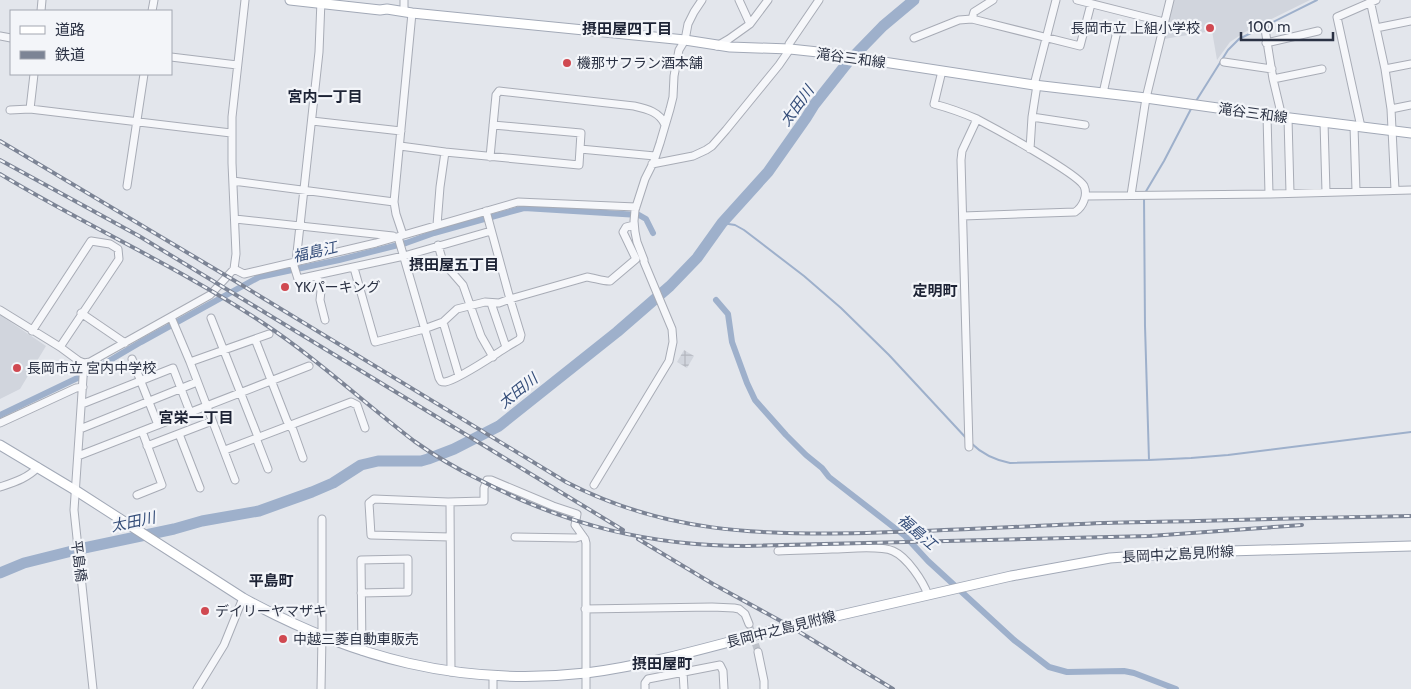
<svg xmlns="http://www.w3.org/2000/svg" width="1411" height="689" viewBox="0 0 1411 689" font-family="Cabin,'Noto Sans JP',sans-serif">
  <style>
    .built { fill: #d1d5dd }
    .industrial { fill: url(#industrial-grid) }
    .lines { fill: none; stroke-linecap: round; stroke-linejoin: round }
    .stream { stroke: #9eb0cb; stroke-width: 2 }
    .canal { stroke: #9eb0cb; stroke-width: 6 }
    .river { stroke: #9eb0cb; stroke-width: 11 }
    .minor-tunnel { stroke: #bec2ca; stroke-width: 7; stroke-dasharray: 7 3.5; stroke-linecap: butt }
    .minor-casing { stroke: #a8acb6; stroke-width: 9 }
    .major-casing { stroke: #a2a9b7; stroke-width: 11 }
    .minor { stroke: #f6f7fa; stroke-width: 7 }
    .major { stroke: #fff; stroke-width: 9 }
    .rail-casing { stroke: #7c8495; stroke-width: 4 }
    .rail { stroke: #f3f5f9; stroke-width: 2; stroke-dasharray: 5.5; stroke-linecap: butt }
    .major-bridge-casing { stroke: #a2a9b7; stroke-width: 11; stroke-linecap: butt }
    .major-bridge { stroke: #fff; stroke-width: 9 }
    .poi-dot { fill: #d04951; stroke: #f3f5f9; stroke-width: 2 }
    .labels { text-anchor: middle; dominant-baseline: central; stroke-width: 4.5; stroke-linejoin: round; paint-order: stroke }
    .poi-label { font-size: 14px; fill: #2b3244; stroke: #f3f5f9; text-anchor: start }
    .street-label { font-size: 14px; fill: #2b3244; stroke: #f3f5f9 }
    .neighbourhood-label { font-size: 15px; font-weight: bold; fill: #1d2335; stroke: #f3f5f9 }
    .water-label { font-size: 15px; font-style: italic; fill: #344d79; stroke: #f3f5f9 }
  </style>
  <defs>
    <pattern id="industrial-grid" width="8" height="8" patternUnits="userSpaceOnUse" patternTransform="scale(1.25)"><rect width="8" height="8" fill="#d1d5dd"/><path d="M0 4h8M4 0v8" fill="none" stroke="#b4b7bf"/></pattern>
  </defs>
  <rect width="100%" height="100%" fill="#e3e6ec"/>
  <path class="built" d="M 1174,0 L 1310,0 L 1245,32 L 1230,42 L 1217,60 L 1212,31 L 1164,39 Z
    M 0,315 L 46,346 L 20,389 L 0,399 Z"/>
  <path class="industrial" d="M 684,350 L 694,356 L 687,368 L 677,362 Z"/>
  <g class="lines">
    <path class="stream" d="M 1196,101 L 1228,50 L 1239,39 L 1317,0
      M 1145,193 L 1164,161 L 1192,107
      M 1144,197 L 1145,326 L 1149,460
      M 722,223 L 735,225 L 744,230 L 804,276 L 841,308 L 889,355 L 967,439
      M 971,443 C 981,453 995,460 1010,463 L 1149,460 L 1191,458 L 1228,455 L 1411,432"/>
    <path class="canal" d="M 716,300 L 728,314 L 732,342 L 747,383 L 755,400 L 786,435 L 806,455 L 822,468 L 829,477 L 905,536 L 928,561 L 1014,640 L 1049,667 L 1067,672 L 1124,671 L 1134,673 L 1176,689
      M 0,415 L 90,372 L 141,342 L 259,277 L 339,260 L 406,243 L 434,233 L 524,208 L 639,215 L 646,219 L 653,233"/>
    <path class="river" d="M 0,573 L 24,563 L 84,548 L 174,529 L 202,521 L 259,511 L 312,492 L 333,483 L 361,465 L 378,461 L 421,461 L 428,459 L 454,449 L 499,426 L 617,332 L 670,286 L 697,258 L 722,223 L 768,172 L 806,118 L 814,105 L 848,62 L 883,26 L 914,0"/>
    <path class="minor-tunnel" d="M 749,624 L 758,652"/>
    <g class="minor-casing">
      <path id="minor" d="M 739,0 L 750,24
        M 993,0 L 974,12 L 972,19 L 1080,46 L 1091,4
        M 1077,0 L 1164,22
        M 1370,0 L 1385,69 L 1391,109 L 1395,190
        M 41,11 L 42,0
        M 152,11 L 154,0
        M 404,12 L 404,0
        M 1376,28 L 1411,21
        M 1265,29 L 1273,79 L 1282,117
        M 0,36 L 11,38
        M 914,38 L 959,20 L 972,19
        M 1266,43 L 1318,31
        M 717,46 L 729,39 L 750,24 L 768,0
        M 171,57 L 237,65
        M 1224,62 L 1272,69
        M 1385,69 L 1411,64
        M 942,71 L 934,104 C 949,108 963,113 977,119 C 994,128 1077,173 1084,186 C 1088,195 1083,207 1075,212 L 963,216
        M 1273,79 L 1322,69
        M 1034,85 L 1056,0
        M 1103,93 L 1117,31
        M 30,109 L 34,74
        M 1391,109 L 1411,105
        M 10,110 L 30,109 L 231,133
        M 1267,115 L 1269,194
        M 1032,117 L 1085,125
        M 1288,118 L 1290,193
        M 312,121 L 401,131
        M 1324,122 L 1326,192
        M 1354,126 L 1356,191
        M 1361,127 L 1337,17 L 1376,0
        M 400,146 L 445,152 L 579,165 L 581,133 L 493,125
        M 580,149 L 655,156
        M 1030,149 L 1032,117 L 1037,85
        M 490,157 L 496,95 L 499,91 L 634,106 C 647,109 660,112 665,125
        M 652,164 L 693,156 L 706,150 L 712,146 L 726,130 L 779,65 L 790,49 L 789,44 L 819,0
        M 233,181 L 394,202
        M 127,186 L 144,74
        M 1131,195 L 1146,98 L 1170,0
        M 1086,196 L 1269,194 L 1411,190
        M 486,211 L 510,299 L 587,277 C 594,278 606,282 610,281 L 636,259 L 623,232 L 626,227 L 634,225
        M 235,219 L 393,236
        M 437,225 L 440,187 L 445,152
        M 403,235 L 396,214 L 394,202 L 412,13
        M 438,245 L 443,262 L 463,285 L 481,336 L 493,357
        M 296,262 L 319,52 L 321,0
        M 293,263 L 298,279 L 404,256 L 491,231
        M 354,268 L 375,342 L 424,329 L 443,322 L 457,309 L 485,302 L 499,303 L 510,299 L 521,335 L 520,339 C 516,342 511,344 507,347 C 494,355 458,380 445,382 C 441,382 441,382 439,378 L 398,237
        M 234,269 L 244,274 L 376,243 L 518,202 L 636,207
        M 317,275 L 321,291 L 320,300 L 325,320
        M 491,303 L 506,347
        M 0,310 L 60,347 L 79,361 L 84,363 L 74,510 L 93,689
        M 81,313 L 125,343
        M 171,317 L 190,362 L 235,480
        M 211,318 L 258,437
        M 443,322 L 459,376
        M 32,331 L 91,241 L 110,244 L 118,249 L 119,259 L 60,347
        M 255,339 L 287,421 L 293,430 L 303,458
        M 132,359 L 158,425
        M 190,362 L 269,334
        M 84,363 L 90,362 L 210,295 L 234,269 L 236,254 L 232,163 L 232,117 L 245,0
        M 82,404 L 173,368 L 190,412
        M 0,423 L 76,388 L 83,387
        M 80,429 L 197,382
        M 179,434 L 200,488
        M 256,438 L 268,469
        M 147,446 L 212,421
        M 969,447 L 961,160 L 962,151 L 977,119
        M 225,450 L 351,402 L 357,405 L 365,428
        M 78,456 L 309,366
        M 594,485 L 669,361 L 673,342 L 672,329 L 644,262 L 644,260 L 637,242 L 635,232 L 634,221 L 635,210 L 645,179 L 654,161 L 660,143 L 670,109 L 673,97 L 674,76 L 679,50 L 685,40 L 688,24 L 694,12 L 702,0
        M 0,487 C 15,482 28,478 38,467
        M 137,495 L 162,485 L 142,431
        M 450,502 L 451,672
        M 450,537 L 371,535 L 369,503 L 374,499 L 448,502 L 484,501 L 484,488 L 487,480 L 491,480 L 553,506 L 577,514 L 575,525 L 585,539 L 586,543 L 586,689
        M 515,537 L 576,538 L 583,536
        M 778,551 C 796,550 814,550 832,549 C 848,549 879,545 893,551 C 907,557 923,581 928,595
        M 361,593 L 408,592 L 408,559 L 361,560 L 362,651
        M 585,609 L 712,607 L 734,608 L 739,609 L 745,614 L 749,624
        M 758,652 L 764,681 L 764,689
        M 683,672 L 684,689
        M 493,676 L 493,689
        M 197,689 L 224,645 L 243,598
        M 321,689 L 322,637 L 322,519
        M 645,689 L 645,683 L 648,679 L 720,665 L 723,671 L 724,689"/>
    </g>
    <g class="major-casing">
      <path id="major" d="M 290,0 L 380,10 L 387,9 L 412,13 L 685,40 L 730,47 L 790,49 L 818,52 L 1034,85 L 1146,98 L 1282,117 L 1411,133
        M 0,445 L 75,490 L 243,598 C 352,658 461,687 586,673 C 648,665 710,647 770,631
        M 819,620 L 1011,576 L 1110,558 L 1194,552 L 1411,546"/>
    </g>
    <use href="#minor" class="minor"/>
    <use href="#major" class="major"/>
    <g class="rail-casing">
      <path id="rail" d="M 0,141 L 235,281 L 566,482 C 665,533 757,535 866,533 C 938,531 1009,527 1081,524 C 1119,522 1158,522 1197,521 C 1268,519 1340,517 1411,516
        M 0,160 L 139,236 L 623,530
        M 0,174 C 86,226 179,267 263,323 C 316,358 363,402 414,441 C 435,456 457,469 480,480 C 565,525 650,546 746,546 L 1150,536 L 1302,525
        M 638,539 L 713,584 L 788,625 L 893,689"/>
    </g>
    <use href="#rail" class="rail"/>
    <g class="major-bridge-casing">
      <path id="major-bridge" d="M 770,631 L 819,620"/>
    </g>
    <use href="#major-bridge" class="major-bridge"/>
  </g>
  <g class="poi-dot">
    <circle cx="1210" cy="28" r="5"/>
    <circle cx="567" cy="63" r="5"/>
    <circle cx="285" cy="287" r="5"/>
    <circle cx="17" cy="368" r="5"/>
    <circle cx="205" cy="611" r="5"/>
    <circle cx="283" cy="639" r="5"/>
  </g>
  <g class="labels">
    <g class="poi-label">
      <text x="1200" y="28" text-anchor="end">長岡市立 上組小学校</text>
      <text x="577" y="63">機那サフラン酒本舗</text>
      <text x="295" y="287">YKパーキング</text>
      <text x="27" y="368">長岡市立 宮内中学校</text>
      <text x="215" y="611">デイリーヤマザキ</text>
      <text x="293" y="639">中越三菱自動車販売</text>
    </g>
    <g class="street-label">
      <text transform="translate(851 58) rotate(8)">滝谷三和線</text>
      <text transform="translate(1253 113) rotate(8)">滝谷三和線</text>
      <text transform="translate(1178 554) rotate(-3)">長岡中之島見附線</text>
      <text transform="translate(79 561) rotate(83)">平島橋</text>
      <text transform="translate(781 629) rotate(-14)">長岡中之島見附線</text>
    </g>
    <g class="neighbourhood-label">
      <text x="627" y="29">摂田屋四丁目</text>
      <text x="325" y="97">宮内一丁目</text>
      <text x="454" y="265">摂田屋五丁目</text>
      <text x="935" y="291">定明町</text>
      <text x="196" y="418">宮栄一丁目</text>
      <text x="271" y="581">平島町</text>
      <text x="662" y="664">摂田屋町</text>
    </g>
    <g class="water-label">
      <text transform="translate(797 106) rotate(-54)">太田川</text>
      <text transform="translate(315 252) rotate(-13)">福島江</text>
      <text transform="translate(518 391) rotate(-39)">太田川</text>
      <text transform="translate(133 522) rotate(-12)">太田川</text>
      <text transform="translate(917 532) rotate(41)">福島江</text>
    </g>
  </g>
  <rect x="10" y="10" width="162" height="65" fill="#f3f5f9" stroke="#a3a7b1"/>
  <rect x="20" y="26" width="25" height="8" fill="#ffffff" stroke="#a3a7b1"/>
  <text x="55" y="35" font-size="15" fill="#2b3244">道路</text>
  <rect x="20" y="51" width="25" height="8" fill="#7c8495" stroke="#a3a7b1"/>
  <text x="55" y="60" font-size="15" fill="#2b3244">鉄道</text>
  <path d="M1241 32v8h92v-8" fill="none" stroke="#2b3244" stroke-width="2.5"/>
  <text x="1248" y="32" font-size="15" fill="#2b3244" stroke="#f3f5f9" stroke-width="4" paint-order="stroke">100 m</text>
</svg>
